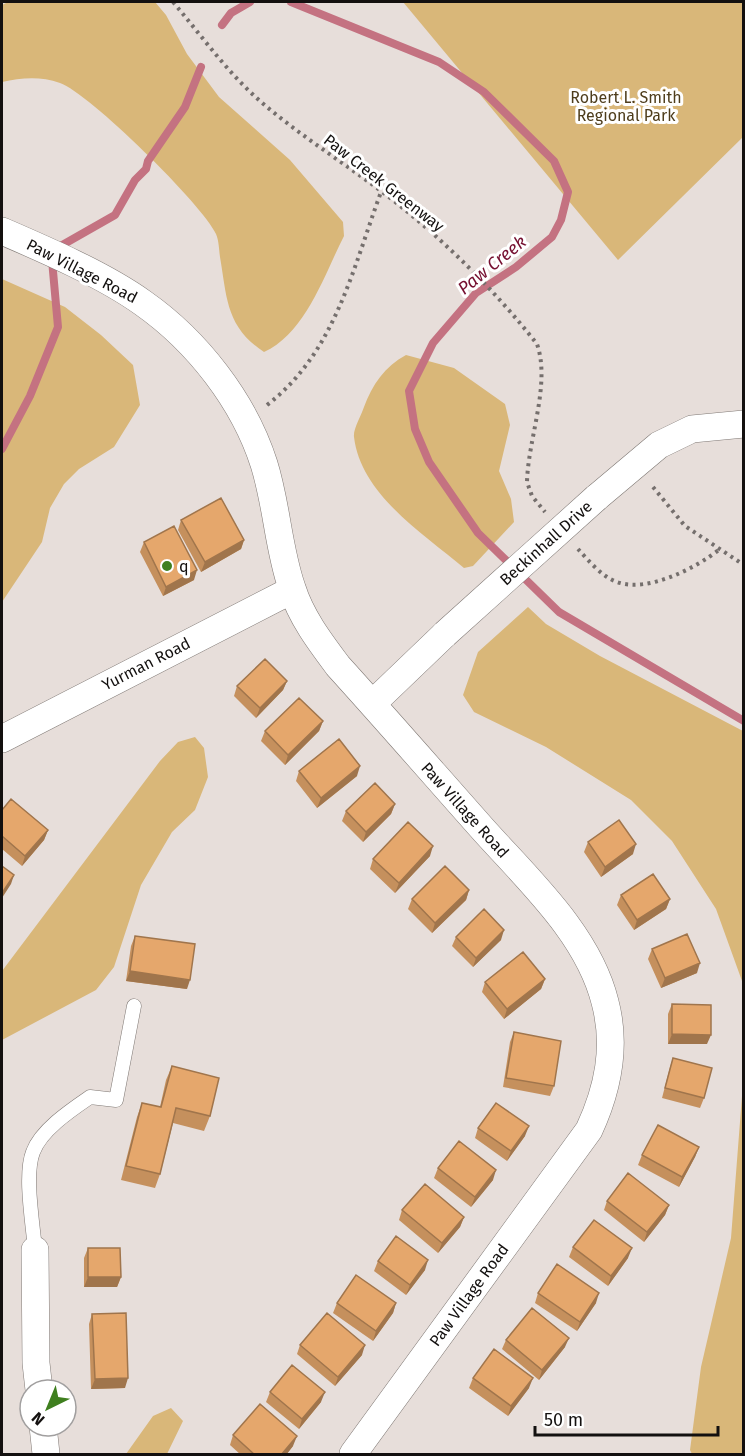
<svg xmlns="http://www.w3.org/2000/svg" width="745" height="1456" viewBox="0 0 745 1456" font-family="'Fira Sans',sans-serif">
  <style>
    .green { fill: #d9b779 }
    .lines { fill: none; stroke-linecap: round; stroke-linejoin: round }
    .stream { stroke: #c47281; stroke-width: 8 }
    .service-casing { stroke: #7f7874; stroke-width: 15 }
    .minor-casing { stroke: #7f7874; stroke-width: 28 }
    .path { stroke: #756f6d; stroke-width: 4; stroke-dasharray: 3 4.5; stroke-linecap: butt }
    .service { stroke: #fff; stroke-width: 14 }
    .minor { stroke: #fff; stroke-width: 27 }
    .minor-bridge-casing { stroke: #7f7874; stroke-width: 28; stroke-linecap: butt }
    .minor-bridge { stroke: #fff; stroke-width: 27 }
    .wall { fill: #c5905d }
    .shaded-wall { fill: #a0754c }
    .building { fill: #e5a76c; stroke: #a0754c; stroke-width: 1.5 }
    .poi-dot { fill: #3f7f1f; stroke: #fff; stroke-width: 2 }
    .labels { text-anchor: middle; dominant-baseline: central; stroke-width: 6; stroke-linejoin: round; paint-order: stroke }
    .park-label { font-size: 16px; fill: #4e3d1c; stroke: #fff }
    .street-label { font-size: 16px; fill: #13100f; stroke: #fff }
    .poi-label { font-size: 16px; fill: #13100f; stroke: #fff; text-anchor: start }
    .water-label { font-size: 18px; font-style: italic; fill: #750f30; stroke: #fff }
  </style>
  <rect width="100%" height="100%" fill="#e7deda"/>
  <path class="green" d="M 8,2 L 155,2 L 166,15 L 187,54 L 219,97 L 290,160 L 343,222 L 344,236 C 324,275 306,333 264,352 C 226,327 227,298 220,257 C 219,250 219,241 216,234 C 203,205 89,93 60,83 C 40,76 21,78 2,82 L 2,5 Z
    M 403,2 L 743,2 L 743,137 L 618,260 Z
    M 2,279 L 65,307 L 101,335 L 133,365 L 140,405 L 114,447 L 79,469 L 64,484 L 50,508 L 42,542 L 2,602 Z
    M 406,355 L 454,368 L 505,404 L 510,425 L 499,471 L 511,499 L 514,522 L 473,566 L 464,568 C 424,534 361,495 354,437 C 353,429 361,416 364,407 C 372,385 385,366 406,355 Z
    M 528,607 L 546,624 L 600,656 L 743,731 L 743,1018 L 742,981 L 716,909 L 672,841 L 631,800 L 546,747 L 474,712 L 463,695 L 478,652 Z
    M 195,737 L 204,748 L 208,777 L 195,810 L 172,832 L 141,885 L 114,967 L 96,990 L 2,1040 L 2,971 L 160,761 L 178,742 Z
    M 743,1083 L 743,1454 L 692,1454 L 690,1450 L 701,1367 L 731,1238 Z
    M 171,1408 L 183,1421 L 167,1454 L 126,1454 L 153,1416 Z"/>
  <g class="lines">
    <path class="stream" d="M 291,2 L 439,62 L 484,92 L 554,161 L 568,192 L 561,220 L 552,237 L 516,267 L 476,293 L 433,343 L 409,391 L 415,429 L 429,462 L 478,533 L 559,612 L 744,721
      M 222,25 L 231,13 L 250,2
      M 57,248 L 115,215 L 135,180 L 146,169 L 148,161 L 185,107 L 201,67
      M 2,449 L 30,396 L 58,327 L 52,260"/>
    <g class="service-casing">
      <path id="service" d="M 35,1250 C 33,1224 24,1175 33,1152 C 41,1130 71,1110 90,1097 L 116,1100 L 134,1006"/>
    </g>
    <g class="minor-casing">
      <path id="minor" d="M 2,231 C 46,250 104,275 143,303 C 197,341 244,401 264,464 C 277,505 278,548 292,588 C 301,617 320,642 338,666 C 386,719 433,773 480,826 C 526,878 588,933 605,1002 C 617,1047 608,1089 589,1130 L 353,1454
        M 596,498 L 659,445 L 692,429 L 744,424
        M 372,704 L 445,634
        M 2,739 L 292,590
        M 35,1250 L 36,1363 L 39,1390
        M 43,1426 L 46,1454"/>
    </g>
    <path class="path" d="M 173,2 C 201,35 227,72 260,101 C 298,134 341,161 381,191 C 438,234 493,288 537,344 C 551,384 528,439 527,482 L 532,496 L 545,512
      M 267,405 C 335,353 353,268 381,192
      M 653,487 L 685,526 L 744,565
      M 578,549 C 588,560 602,577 617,582 C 648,593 696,568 720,549"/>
    <use href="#service" class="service"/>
    <use href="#minor" class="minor"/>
    <g class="minor-bridge-casing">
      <path id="minor-bridge" d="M 445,634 L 596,498"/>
    </g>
    <use href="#minor-bridge" class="minor-bridge"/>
  </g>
  <path class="wall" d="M 181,520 L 244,540 L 241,549 L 201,572 L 178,530 Z
    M 144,542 L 194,580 L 163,596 L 140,552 Z
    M 287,681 L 283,690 L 256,718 L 234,696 L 237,686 Z
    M 323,721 L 319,731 L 285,765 L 261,741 L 265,731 Z
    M 299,771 L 357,776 L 317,808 L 296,781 Z
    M 395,804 L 391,814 L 363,842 L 342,821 L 346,811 Z
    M 2,810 L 48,830 L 44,840 L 22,866 L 2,849 Z
    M 588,842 L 633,854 L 601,877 L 584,852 Z
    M 430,856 L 395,893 L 370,869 L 373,859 Z
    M 469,890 L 466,900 L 432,933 L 408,909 L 412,899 Z
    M 621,895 L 670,899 L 666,909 L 634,930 L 617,905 Z
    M 135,936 L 187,989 L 126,981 L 131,946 Z
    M 456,937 L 501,940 L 473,967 L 452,946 Z
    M 652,949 L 697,973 L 661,988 L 648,959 Z
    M 545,979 L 541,989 L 504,1019 L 482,992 L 485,982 Z
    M 672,1004 L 707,1044 L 668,1044 L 668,1014 Z
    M 514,1032 L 554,1086 L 550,1096 L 503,1087 L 510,1042 Z
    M 673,1058 L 704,1098 L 700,1108 L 662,1098 L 670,1067 Z
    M 172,1066 L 210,1116 L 204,1131 L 173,1123 L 160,1174 L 155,1188 L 121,1180 L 137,1117 L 142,1103 L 160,1107 L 166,1080 Z
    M 478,1128 L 525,1136 L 507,1161 L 475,1138 Z
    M 699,1147 L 695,1157 L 679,1187 L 638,1165 L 642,1155 Z
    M 438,1168 L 493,1180 L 471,1207 L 434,1178 Z
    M 607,1201 L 669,1205 L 665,1215 L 644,1242 L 604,1210 Z
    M 402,1210 L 464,1217 L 460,1227 L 438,1253 L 399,1220 Z
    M 573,1247 L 628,1258 L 608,1286 L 569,1257 Z
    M 88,1248 L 121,1277 L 117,1287 L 84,1287 L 84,1258 Z
    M 378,1261 L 425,1270 L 406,1295 L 374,1271 Z
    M 538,1293 L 596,1303 L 577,1331 L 535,1303 Z
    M 337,1303 L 396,1303 L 393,1313 L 373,1341 L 333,1313 Z
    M 92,1314 L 125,1388 L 91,1389 L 89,1324 Z
    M 506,1340 L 565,1347 L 539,1380 L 502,1349 Z
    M 300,1345 L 362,1355 L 335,1386 L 297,1354 Z
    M 473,1378 L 529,1388 L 508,1416 L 469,1388 Z
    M 270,1392 L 321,1402 L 299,1429 L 266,1402 Z
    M 233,1435 L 293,1446 L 286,1455 L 241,1455 L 230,1445 Z"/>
  <path class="shaded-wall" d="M 244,540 L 241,549 L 201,572 L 205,562 Z
    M 197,570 L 194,580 L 163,596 L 166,587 Z
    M 287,681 L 283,690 L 256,718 L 260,708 Z
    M 323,721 L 319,731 L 285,765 L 288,755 Z
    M 360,766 L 357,776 L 317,808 L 321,798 Z
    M 395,804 L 391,814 L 363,842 L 366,832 Z
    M 48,830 L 44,840 L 22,866 L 25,856 Z
    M 636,844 L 633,854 L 601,877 L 605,867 Z
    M 433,846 L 430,856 L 395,893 L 399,883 Z
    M 14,875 L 11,884 L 2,898 L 2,893 Z
    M 469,890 L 466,900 L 432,933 L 435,923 Z
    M 670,899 L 666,909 L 634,930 L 637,920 Z
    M 504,930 L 501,940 L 473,967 L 476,958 Z
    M 700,963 L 697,973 L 661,988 L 665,978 Z
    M 130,971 L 190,980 L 187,989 L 126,981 Z
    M 545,979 L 541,989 L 504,1019 L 507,1009 Z
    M 672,1034 L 711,1035 L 707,1044 L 668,1044 Z
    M 529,1126 L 525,1136 L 507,1161 L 511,1151 Z
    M 699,1147 L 695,1157 L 679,1187 L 682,1177 Z
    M 496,1170 L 493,1180 L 471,1207 L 475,1197 Z
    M 669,1205 L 665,1215 L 644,1242 L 647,1232 Z
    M 464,1217 L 460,1227 L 438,1253 L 442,1243 Z
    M 632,1248 L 628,1258 L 608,1286 L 611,1276 Z
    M 428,1260 L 425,1270 L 406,1295 L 410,1285 Z
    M 88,1277 L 121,1277 L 117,1287 L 84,1287 Z
    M 599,1293 L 596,1303 L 577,1331 L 580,1322 Z
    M 396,1303 L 393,1313 L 373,1341 L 376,1331 Z
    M 569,1338 L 565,1347 L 539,1380 L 542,1370 Z
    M 365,1345 L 362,1355 L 335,1386 L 338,1377 Z
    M 128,1378 L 125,1388 L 91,1389 L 95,1379 Z
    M 533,1378 L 529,1388 L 508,1416 L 511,1406 Z
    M 325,1392 L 321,1402 L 299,1429 L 302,1419 Z
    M 297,1436 L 293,1446 L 286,1455 L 281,1455 Z"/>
  <path class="building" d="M 221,498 L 244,540 L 205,562 L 181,520 Z
    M 174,526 L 197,570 L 166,587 L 144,542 Z
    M 265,659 L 287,681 L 260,708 L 237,686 Z
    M 299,698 L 323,721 L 288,755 L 265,731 Z
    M 339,739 L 360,766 L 321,798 L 299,771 Z
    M 375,783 L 395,804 L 366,832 L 346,811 Z
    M 11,799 L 48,830 L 25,856 L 2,836 L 2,810 Z
    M 619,820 L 636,844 L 605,867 L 588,842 Z
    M 408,822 L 433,846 L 399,883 L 373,859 Z
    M 2,866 L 14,875 L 2,893 Z
    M 445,866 L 469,890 L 435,923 L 412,899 Z
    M 653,874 L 670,899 L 637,920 L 621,895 Z
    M 484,909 L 504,930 L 476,958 L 456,937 Z
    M 687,934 L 700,963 L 665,978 L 652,949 Z
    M 135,936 L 195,944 L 190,980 L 130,971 Z
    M 523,952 L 545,979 L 507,1009 L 485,982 Z
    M 672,1004 L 711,1005 L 711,1035 L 672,1034 Z
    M 514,1032 L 561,1041 L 554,1086 L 506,1078 Z
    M 673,1058 L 712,1068 L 704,1098 L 665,1088 Z
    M 172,1066 L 219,1078 L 210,1116 L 176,1108 L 160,1174 L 126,1166 L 142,1103 L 161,1107 Z
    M 496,1103 L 529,1126 L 511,1151 L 478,1128 Z
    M 658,1125 L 699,1147 L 682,1177 L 642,1155 Z
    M 459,1141 L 496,1170 L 475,1197 L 438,1168 Z
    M 628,1173 L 669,1205 L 647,1232 L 607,1201 Z
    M 425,1184 L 464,1217 L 442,1243 L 402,1210 Z
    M 594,1220 L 632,1248 L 611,1276 L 573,1247 Z
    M 396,1236 L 428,1260 L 410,1285 L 378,1261 Z
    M 88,1248 L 120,1248 L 121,1277 L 88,1277 Z
    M 557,1264 L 599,1293 L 580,1322 L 538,1293 Z
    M 356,1275 L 396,1303 L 376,1331 L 337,1303 Z
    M 532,1308 L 569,1338 L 542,1370 L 506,1340 Z
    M 126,1313 L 128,1378 L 95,1379 L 92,1314 Z
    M 327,1313 L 365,1345 L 338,1377 L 300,1345 Z
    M 494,1349 L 533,1378 L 511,1406 L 473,1378 Z
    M 292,1365 L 325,1392 L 302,1419 L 270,1392 Z
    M 260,1404 L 297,1436 L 281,1455 L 255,1455 L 233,1435 Z"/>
  <circle class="poi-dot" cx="167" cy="566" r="6"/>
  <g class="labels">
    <g class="park-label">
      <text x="626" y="97">Robert L. Smith<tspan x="626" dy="18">Regional Park</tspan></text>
    </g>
    <g class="street-label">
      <text transform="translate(384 183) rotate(38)">Paw Creek Greenway</text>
      <text transform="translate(82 271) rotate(27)">Paw Village Road</text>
      <text transform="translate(546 543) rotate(-42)">Beckinhall Drive</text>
      <text transform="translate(146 664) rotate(-27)">Yurman Road</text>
      <text transform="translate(465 810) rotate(48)">Paw Village Road</text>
      <text transform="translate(469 1295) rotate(-54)">Paw Village Road</text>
    </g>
    <g class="poi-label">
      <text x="179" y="566">q</text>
    </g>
    <g class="water-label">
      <text transform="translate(492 265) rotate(-39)">Paw Creek</text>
    </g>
  </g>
  <rect width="745" height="1456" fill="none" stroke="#13100f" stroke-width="6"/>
  <g transform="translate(48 1408) rotate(223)"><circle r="28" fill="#ffffff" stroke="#a19f9f" stroke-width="1.5"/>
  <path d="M0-4.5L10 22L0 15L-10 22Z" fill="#3f7f1f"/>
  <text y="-9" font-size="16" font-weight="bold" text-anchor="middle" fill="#13100f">N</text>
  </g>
  <path d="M535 1426v9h183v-9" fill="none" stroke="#13100f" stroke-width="3"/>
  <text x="544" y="1426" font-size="18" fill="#13100f" stroke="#ffffff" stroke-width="4.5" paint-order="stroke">50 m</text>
</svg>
